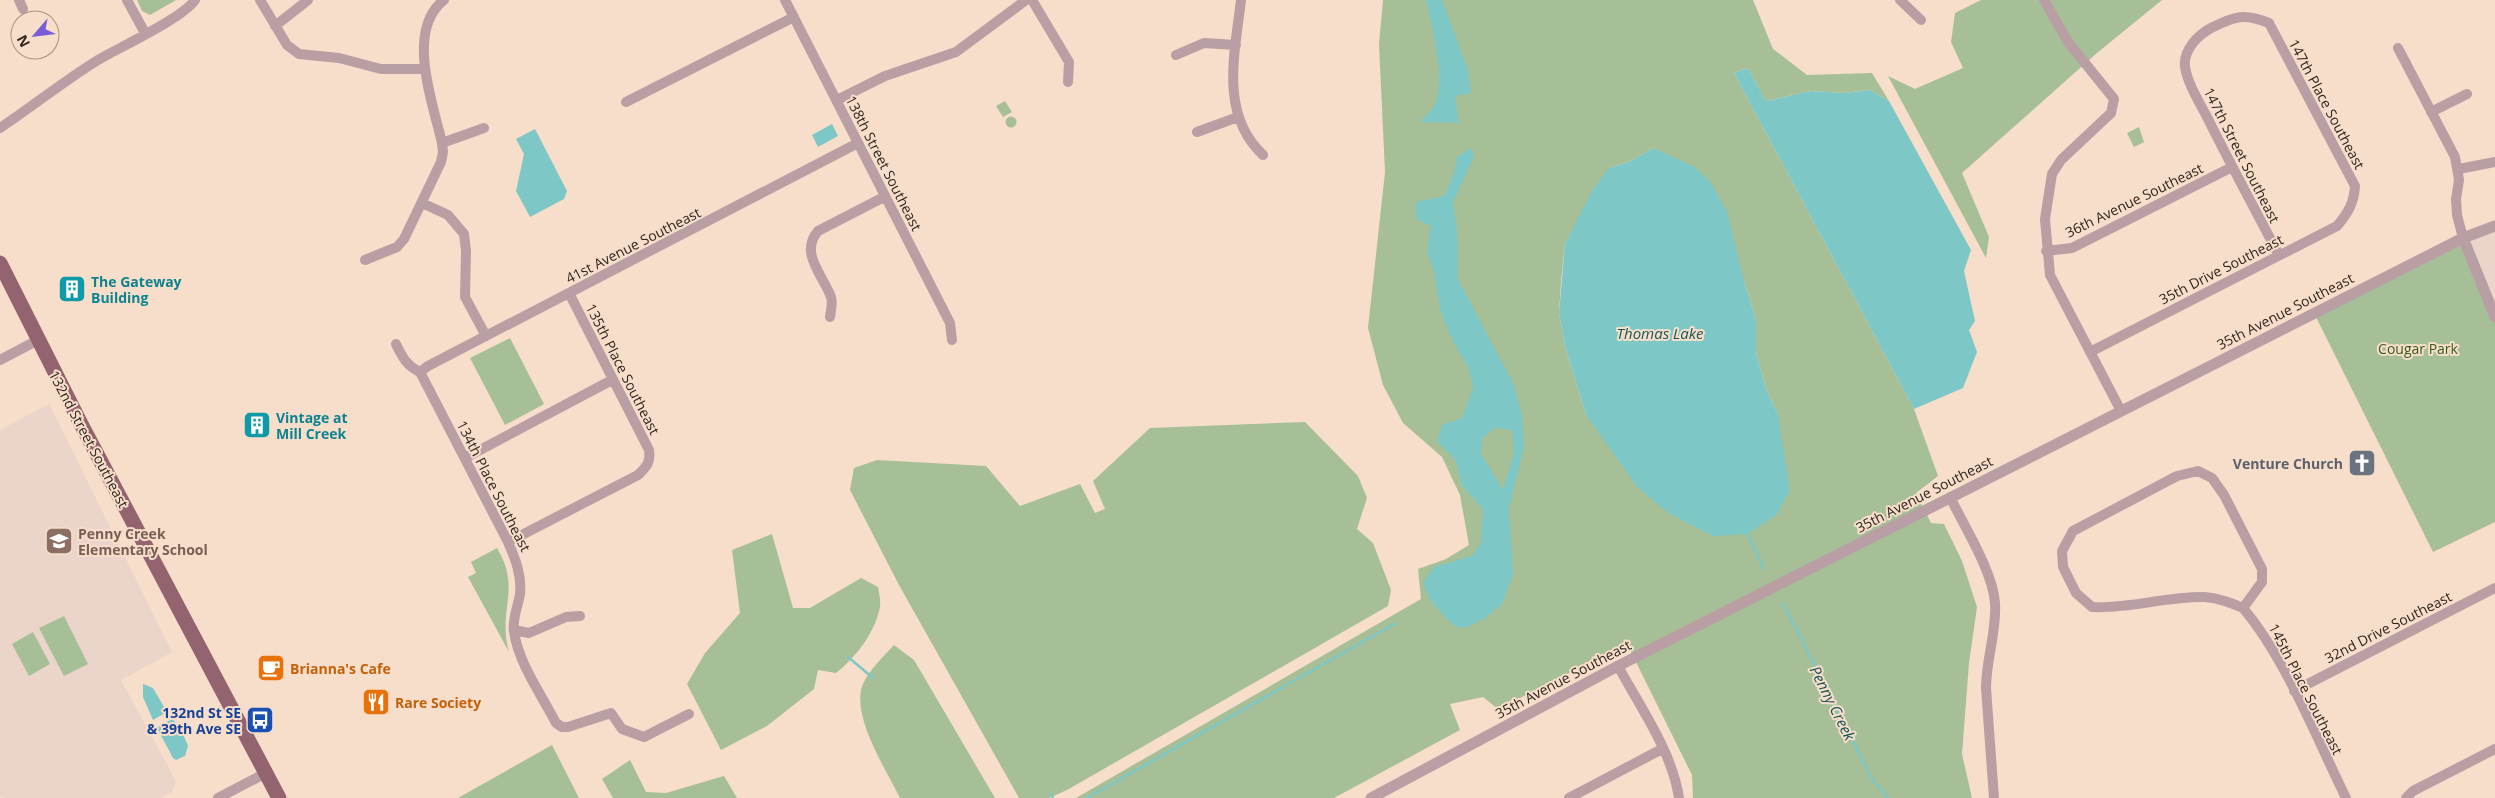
<svg xmlns="http://www.w3.org/2000/svg" width="2495" height="798" viewBox="0 0 2495 798" font-family="'Open Sans',sans-serif">
  <style>
    .education { fill: #ebd4c9 }
    .green { fill: #a6bf97; fill-rule: evenodd }
    .water { fill: #7dc7c7; fill-rule: evenodd }
    .lines { fill: none; stroke-linecap: round; stroke-linejoin: round }
    .stream { stroke: #7dc7c7; stroke-width: 2.5 }
    .minor { stroke: #b99ea4; stroke-width: 10 }
    .tertiary { stroke: #b99ea4; stroke-width: 11 }
    .primary { stroke: #93646f; stroke-width: 15 }
    .labels { text-anchor: middle; dominant-baseline: central; stroke-width: 4; stroke-linejoin: round; paint-order: stroke }
    .street-label { font-size: 14px; fill: #2e251e; stroke: #f7deca }
    .culture-label { font-size: 14px; font-weight: bold; fill: #0d838f; stroke: #f7deca; text-anchor: start }
    .park-label { font-size: 14px; fill: #365b19; stroke: #f7deca }
    .worship-label { font-size: 14px; font-weight: bold; fill: #5b616d; stroke: #f7deca; text-anchor: end }
    .education-label { font-size: 14px; font-weight: bold; fill: #785e54; stroke: #f7deca; text-anchor: start }
    .food-label { font-size: 14px; font-weight: bold; fill: #c56008; stroke: #f7deca; text-anchor: start }
    .transit-label { font-size: 14px; font-weight: bold; fill: #164399; stroke: #f7deca; text-anchor: end }
    .water-label { font-size: 15px; font-style: italic; fill: #155556; stroke: #f7deca }
  </style>
  <rect width="100%" height="100%" fill="#f7deca"/>
  <path class="education" d="M 2495,226 L 2495,317 L 2463,238 Z
    M 49,404 L 172,652 L 121,680 L 176,781 L 172,792 L 160,798 L 5,798 L 0,796 L 0,430 Z"/>
  <path class="green" d="M 137,0 L 176,0 L 150,15 L 142,11 Z
    M 1383,0 L 1753,0 L 1773,49 L 1807,75 L 1872,73 L 1889,101 L 1870,90 L 1844,93 L 1811,91 L 1766,101 L 1748,68 L 1734,73 L 1914,409 L 1938,476 L 1916,493 L 1931,523 L 1944,524 L 1962,561 L 1977,607 L 1969,663 L 1962,754 L 1972,798 L 1693,798 L 1692,775 L 1627,644 L 1498,709 L 1483,697 L 1450,704 L 1460,730 L 1334,798 L 1076,798 L 1421,599 L 1418,569 L 1446,559 L 1469,545 L 1460,495 L 1442,457 L 1403,423 L 1383,385 L 1368,328 L 1385,172 L 1379,44 ZM 1653,148 L 1744,281 L 1756,319 L 1756,352 L 1766,389 L 1778,414 L 1586,415 L 1565,346 L 1559,313 L 1561,282 L 1565,244 L 1609,168 L 1629,162 Z
    M 1981,0 L 2162,0 L 2097,53 L 1962,173 L 1989,237 L 1986,258 L 1888,76 L 1915,89 L 1963,68 L 1951,42 L 1955,13 Z
    M 1005,101 L 1012,112 L 1003,117 L 996,106 Z
    M1005.5 122a5.5 5.5 0 1 1 11 0a5.5 5.5 0 1 1-11 0Z
    M 2139,127 L 2144,142 L 2134,147 L 2127,133 Z
    M 2463,238 L 2495,317 L 2495,522 L 2433,552 L 2314,313 Z
    M 510,338 L 544,404 L 505,425 L 470,358 Z
    M 1305,422 L 1358,476 L 1367,498 L 1357,529 L 1373,543 L 1391,590 L 1388,606 L 1067,790 L 1049,798 L 1019,798 L 899,585 L 850,490 L 854,468 L 877,460 L 986,466 L 1020,506 L 1080,484 L 1095,513 L 1105,509 L 1093,481 L 1150,428 Z
    M 772,534 L 793,608 L 810,608 L 861,578 L 878,587 C 879,593 881,601 880,607 C 875,633 856,657 836,673 L 818,670 L 814,689 L 767,726 L 721,750 L 687,684 L 705,653 L 740,613 L 732,550 Z
    M 497,548 C 522,590 497,609 509,652 L 468,577 L 476,573 L 471,562 Z
    M 64,616 L 88,664 L 64,676 L 39,628 Z
    M 33,632 L 50,664 L 29,676 L 12,644 Z
    M 894,645 L 914,660 L 995,798 L 900,798 C 886,769 850,715 863,684 C 869,670 884,656 894,645 Z
    M 552,745 L 579,798 L 458,798 Z
    M 630,760 L 646,792 L 666,793 L 724,776 L 737,798 L 613,798 L 602,779 Z"/>
  <path class="water" d="M 1426,0 L 1442,0 L 1468,70 L 1471,93 L 1455,96 L 1459,123 L 1420,122 C 1424,117 1433,110 1435,104 C 1446,78 1432,27 1426,0 Z
    M 1748,68 L 1766,101 L 1811,91 L 1844,93 L 1870,90 L 1889,101 L 1971,250 L 1964,271 L 1975,321 L 1969,330 L 1977,352 L 1963,388 L 1914,409 L 1734,73 Z
    M 832,124 L 838,136 L 818,147 L 812,135 Z
    M 535,129 L 567,191 L 564,199 L 530,217 L 516,191 L 524,154 L 516,139 Z
    M 1471,148 L 1474,157 L 1453,202 L 1458,240 L 1458,279 L 1514,385 L 1522,416 L 1524,445 L 1509,509 L 1513,574 L 1502,604 L 1484,619 L 1465,628 L 1454,626 L 1442,614 L 1431,601 L 1423,583 L 1434,567 L 1472,556 L 1481,543 L 1483,509 L 1462,486 L 1456,461 L 1437,441 L 1442,425 L 1462,418 L 1473,387 L 1468,367 L 1451,338 L 1440,309 L 1434,271 L 1427,252 L 1431,226 L 1416,219 L 1415,202 L 1444,196 L 1454,173 L 1457,157 ZM 1495,428 L 1512,430 L 1514,452 L 1503,490 L 1481,454 L 1482,438 Z
    M 1653,148 L 1695,167 L 1712,184 L 1727,212 L 1744,281 L 1756,319 L 1756,352 L 1766,389 L 1778,414 L 1790,491 L 1776,515 L 1748,534 L 1713,536 L 1668,513 L 1637,487 L 1586,415 L 1565,346 L 1559,313 L 1565,244 L 1593,189 L 1609,168 L 1629,162 Z
    M 143,684 L 153,688 L 167,712 L 153,720 L 143,697 Z
    M 172,719 L 180,727 L 188,746 L 185,756 L 176,760 L 173,758 L 157,728 Z"/>
  <g class="lines">
    <path class="stream" d="M 1748,534 L 1764,569
      M 1783,603 L 1872,779 L 1888,798
      M 848,657 L 873,678
      M 1051,794 L 1053,798
      M 1087,798 L 1396,623"/>
    <path class="minor" d="M 19,0 L 23,9
      M 127,0 L 145,33
      M 260,0 L 287,45 L 299,54 L 339,58 L 381,69 L 425,69
      M 785,0 L 950,323 L 952,340
      M 1032,0 L 1069,62 L 1068,82
      M 1241,0 C 1235,53 1219,114 1263,155
      M 1900,0 L 1921,20
      M 2044,0 L 2068,42 L 2114,99 L 2111,113 L 2061,160 L 2052,174 L 2045,219 L 2050,275 L 2121,411
      M 275,26 L 308,0
      M 2398,48 L 2455,157 L 2459,180 L 2456,199 L 2457,215 L 2463,238
      M 1176,55 L 1204,43 L 1236,45
      M 837,100 L 885,76 L 956,52 L 1026,0
      M 626,102 L 794,17
      M 2431,112 L 2467,94
      M 0,128 C 33,106 64,81 98,60 C 120,47 183,18 195,0
      M 1197,132 L 1238,117
      M 442,143 L 484,128
      M 2459,169 L 2495,162
      M 422,203 L 448,215 L 464,234 L 466,251 L 465,297 L 486,336
      M 2046,251 L 2072,248 L 2232,167
      M 365,260 L 397,247 L 404,239 L 441,162 L 443,152 L 442,143 C 433,103 405,30 444,0
      M 830,317 C 831,310 833,302 831,297 C 823,275 799,253 818,231 L 884,197
      M 396,344 C 402,357 407,366 420,372 L 508,542 C 515,558 522,575 520,594 C 518,607 512,618 514,632 C 519,664 541,694 556,723 L 562,727 L 568,727 L 611,713 L 622,729 L 644,737 L 689,714
      M 2090,352 L 2337,226 C 2348,213 2354,203 2355,186 L 2269,23 C 2244,13 2235,16 2211,28 C 2198,35 2183,50 2185,67 C 2188,85 2200,103 2208,119 C 2231,165 2255,210 2279,255
      M 0,360 L 38,340
      M 420,372 L 428,366 L 858,143
      M 465,458 L 612,380
      M 1950,497 C 1964,526 1993,572 1995,603 C 1997,631 1986,659 1986,688 L 1994,798
      M 508,542 L 638,475 C 646,467 651,463 649,450 L 569,293
      M 2243,608 C 2231,603 2219,598 2205,597 C 2167,596 2130,609 2092,607 L 2076,593 L 2063,567 L 2062,551 L 2073,531 L 2177,476 L 2198,471 L 2212,478 L 2224,495 L 2262,569 L 2262,582 L 2243,608 C 2286,659 2316,737 2346,798
      M 514,630 L 529,633 L 566,617 L 580,616
      M 1618,666 C 1640,707 1672,751 1679,798
      M 2294,691 L 2495,588
      M 218,798 L 266,773
      M 1569,798 L 1662,749
      M 2406,798 L 2413,791 L 2495,749"/>
    <path class="tertiary" d="M 2463,238 L 2495,317
      M 1371,798 L 1618,666 L 2463,238 L 2495,226"/>
    <path class="primary" d="M 0,263 L 80,422 L 279,798"/>
  </g>
  <defs>
    <g id="building-square" transform="scale(1.4375)"><rect x="-9" y="-9" width="18" height="18" rx="4" fill="#0f9aa8" stroke="#f7deca"/><path d="M-4-6H4V6H1V3H-1V6H-4ZM-2.5-4.3h1.7v1.8h-1.7ZM.8-4.3h1.7v1.8H.8ZM-2.5-1h1.7V.8h-1.7ZM.8-1h1.7V.8H.8Z" fill="#fff"/></g>
    <g id="church-square" transform="scale(1.4375)"><rect x="-9" y="-9" width="18" height="18" rx="4" fill="#6b7280" stroke="#f7deca"/><path d="M-1.2-6h2.4v3.5h3.3v2.4h-3.3V6h-2.4V-.1h-3.3v-2.4h3.3Z" fill="#fff"/></g>
    <g id="school-square" transform="scale(1.4375)"><rect x="-9" y="-9" width="18" height="18" rx="4" fill="#8d6e63" stroke="#f7deca"/><path d="M0-5L7-2L0 1L-7-2ZM-4 1L0 2.5L4 1V4Q0 6-4 4Z" fill="#fff"/></g>
    <g id="cafe-square" transform="scale(1.4375)"><rect x="-9" y="-9" width="18" height="18" rx="4" fill="#e8710a" stroke="#f7deca"/><path d="M-5.5-4.5H6V0H3Q3 3.5 0 3.5H-2.5Q-5.5 3.5-5.5 0ZM3-3.2v2h1.7v-2ZM-6 4.5H4V6H-6Z" fill="#fff"/></g>
    <g id="restaurant-square" transform="scale(1.4375)"><rect x="-9" y="-9" width="18" height="18" rx="4" fill="#e8710a" stroke="#f7deca"/><path d="M-5-6h1v4h1v-4h1v4h1v-4h1v5L-1.5 .5V6h-2V.5L-5-1ZM5-6V6H3V1.5H1.5Q1.5-4 5-6Z" fill="#fff"/></g>
    <g id="bus-square" transform="scale(1.4375)"><rect x="-9" y="-9" width="18" height="18" rx="4" fill="#1a4fb4" stroke="#f7deca"/><path d="M-5-6H5V4H4V6H2V4H-2V6H-4V4H-5ZM-3.5-4V0h7V-4ZM-3.5 1.2v1.5H-2V1.2ZM2 1.2v1.5H3.5V1.2Z" fill="#fff"/></g>
  </defs>
  <g fill-rule="evenodd">
    <use href="#building-square" x="72" y="289"/>
    <use href="#building-square" x="257" y="425"/>
    <use href="#church-square" x="2362" y="463"/>
    <use href="#school-square" x="59" y="541"/>
    <use href="#cafe-square" x="271" y="668"/>
    <use href="#restaurant-square" x="376" y="702"/>
    <use href="#bus-square" x="260" y="720"/>
  </g>
  <g class="labels">
    <g class="street-label">
      <text transform="translate(2327 104) rotate(62)">147th Place Southeast</text>
      <text transform="translate(2242 155) rotate(63)">147th Street Southeast</text>
      <text transform="translate(884 163) rotate(63)">138th Street Southeast</text>
      <text transform="translate(2134 200) rotate(-26)">36th Avenue Southeast</text>
      <text transform="translate(633 245) rotate(-27)">41st Avenue Southeast</text>
      <text transform="translate(2221 269) rotate(-27)">35th Drive Southeast</text>
      <text transform="translate(2285 311) rotate(-27)">35th Avenue Southeast</text>
      <text transform="translate(623 369) rotate(63)">135th Place Southeast</text>
      <text transform="translate(89 439) rotate(62)">132nd Street Southeast</text>
      <text transform="translate(494 486) rotate(63)">134th Place Southeast</text>
      <text transform="translate(1924 494) rotate(-27)">35th Avenue Southeast</text>
      <text transform="translate(2388 627) rotate(-27)">32nd Drive Southeast</text>
      <text transform="translate(1563 679) rotate(-28)">35th Avenue Southeast</text>
      <text transform="translate(2306 689) rotate(63)">145th Place Southeast</text>
    </g>
    <g class="culture-label">
      <text x="91" y="281">The Gateway<tspan x="91" dy="16">Building</tspan></text>
      <text x="276" y="417">Vintage at<tspan x="276" dy="16">Mill Creek</tspan></text>
    </g>
    <g class="park-label">
      <text x="2418" y="348">Cougar Park</text>
    </g>
    <g class="worship-label">
      <text x="2343" y="463">Venture Church</text>
    </g>
    <g class="education-label">
      <text x="78" y="533">Penny Creek<tspan x="78" dy="16">Elementary School</tspan></text>
    </g>
    <g class="food-label">
      <text x="290" y="668">Brianna's Cafe</text>
      <text x="395" y="702">Rare Society</text>
    </g>
    <g class="transit-label">
      <text x="241" y="712">132nd St SE<tspan x="241" dy="16">&amp; 39th Ave SE</tspan></text>
    </g>
    <g class="water-label">
      <text x="1660" y="333">Thomas Lake</text>
      <text transform="translate(1833 703) rotate(63)">Penny Creek</text>
    </g>
  </g>
  <g transform="translate(35 35) rotate(242)"><circle r="24" fill="#f7deca" stroke="#a79485"/>
  <path d="M0-4L9 19L0 12L-9 19Z" fill="#7a5cd6"/>
  <text y="-8" font-size="14" font-weight="bold" text-anchor="middle" fill="#2e251e">N</text>
  </g>
</svg>
